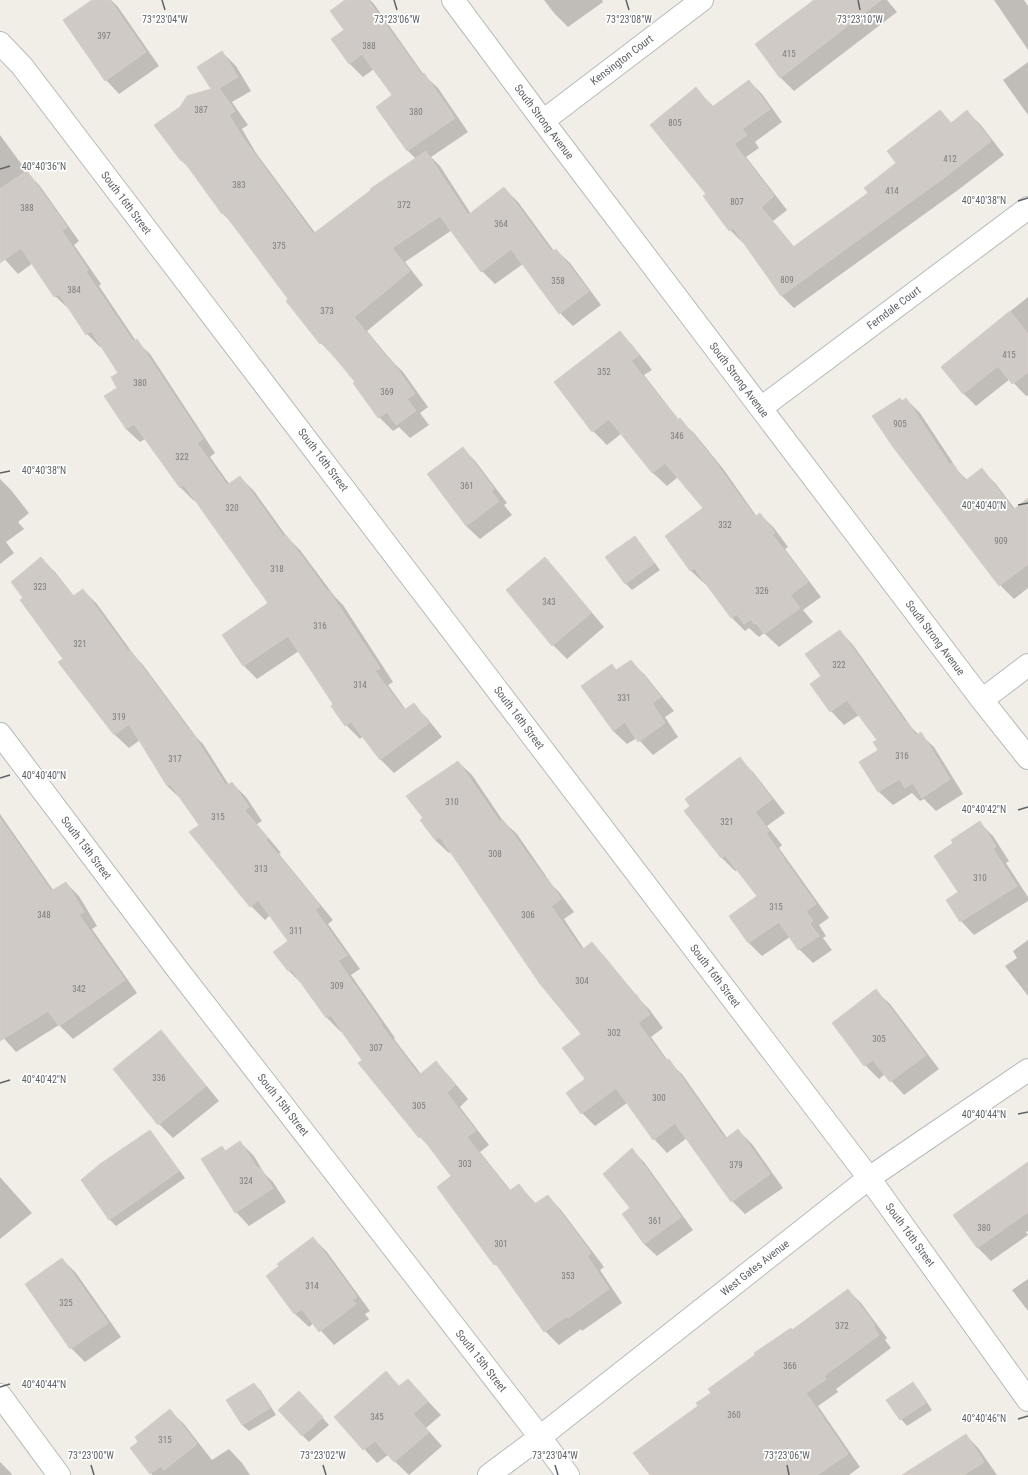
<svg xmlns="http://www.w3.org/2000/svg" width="1028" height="1475" viewBox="0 0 1028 1475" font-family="'Roboto Condensed',sans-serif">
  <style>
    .shadow { fill: #0003 }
    .building { fill: #cfcac5; stroke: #d6cec4 }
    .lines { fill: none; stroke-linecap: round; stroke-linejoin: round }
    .minor-casing { stroke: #b7babd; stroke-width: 24 }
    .minor { stroke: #fff; stroke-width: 22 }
    .ticks { fill: none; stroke: #5e6367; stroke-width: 1.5 }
    .labels { text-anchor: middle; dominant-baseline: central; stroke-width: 3.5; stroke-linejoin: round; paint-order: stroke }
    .number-label { font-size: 9px; fill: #7a7d7e }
    .street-label { font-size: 11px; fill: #5e6367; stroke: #fff }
    .ticks-label { font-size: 10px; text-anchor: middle; fill: #5e6367; stroke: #fff; stroke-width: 3.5; stroke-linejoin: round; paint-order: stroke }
  </style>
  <rect width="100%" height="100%" fill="#f1ede7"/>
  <path class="shadow" d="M 94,0 L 111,0 L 118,7 L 159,66 L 119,94 L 106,80 Z
    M 347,0 L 370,0 L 374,4 L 424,75 L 438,88 L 468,132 L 431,157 L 440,166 L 471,214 L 504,188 L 518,202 L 554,251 L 556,250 L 570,263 L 601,305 L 573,326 L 560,313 L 523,264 L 495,284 L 482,271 L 452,230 L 405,262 L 423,285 L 367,331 L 390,359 L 403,372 L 428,407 L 420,413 L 429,425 L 410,438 L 399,427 L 393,431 L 379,417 L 355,383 L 356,382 L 335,356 L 334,357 L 321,343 L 290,299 L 235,226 L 223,214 L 194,173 L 182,161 L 213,89 L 222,52 L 236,66 L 251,91 L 232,102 L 248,125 L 242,129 L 256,153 L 316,234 L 416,159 L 408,151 L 377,107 L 394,95 L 374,69 L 363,77 L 349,63 L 345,30 Z
    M 544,0 L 602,0 L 603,2 L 568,27 L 554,13 Z
    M 815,0 L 887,0 L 897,12 L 794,91 L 780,77 Z
    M 994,0 L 1024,0 L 1028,6 L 1028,50 Z
    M 1028,62 L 1028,115 L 1003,80 Z
    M 749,81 L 762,94 L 782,122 L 755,142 L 759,148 L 746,157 L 787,210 L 773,221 L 795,248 L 869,193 L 897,164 L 940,112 L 952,124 L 967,112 L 980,124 L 1004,155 L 958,190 L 794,308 L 781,295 L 744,242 L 743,243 L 730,230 L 707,194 L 696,89 L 714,107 Z
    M 0,135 L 28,173 L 40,186 L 79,241 L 74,245 L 101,284 L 99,286 L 136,341 L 150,354 L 215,453 L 210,457 L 230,485 L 240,477 L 254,491 L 287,537 L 300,550 L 335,597 L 343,605 L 393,682 L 388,685 L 406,710 L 413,704 L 427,718 L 442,737 L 394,773 L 380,759 L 363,736 L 360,739 L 346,725 L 332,706 L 334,705 L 299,651 L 257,679 L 243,665 L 270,604 L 195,500 L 194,501 L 181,488 L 145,439 L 140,442 L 126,429 L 119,388 L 120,373 L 102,346 L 100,347 L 87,334 L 70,309 L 69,309 L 55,296 L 33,263 L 18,274 L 0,254 Z
    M 1028,297 L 1028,395 L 1026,396 L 1010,379 L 976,406 L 963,393 L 942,366 Z
    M 620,332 L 633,346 L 652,370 L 644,375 L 679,420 L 694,433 L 724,470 L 757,517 L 760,514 L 774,528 L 788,547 L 785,549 L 821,597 L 803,610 L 813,622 L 779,647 L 764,633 L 759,637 L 749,628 L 745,631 L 732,618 L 706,583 L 705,584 L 691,571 L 666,536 L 704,509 L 678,477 L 667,486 L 653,473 L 622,433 L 607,445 L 593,431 L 555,383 Z
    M 906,399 L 920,413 L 959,472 L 967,480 L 981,469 L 995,483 L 1015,509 L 1028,509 L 1028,588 L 1014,599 L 1000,585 L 894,447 L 902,401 Z
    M 463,448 L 476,462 L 507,503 L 504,505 L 512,515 L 480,539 L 466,526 Z
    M 0,479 L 11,490 L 29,513 L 18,522 L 24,529 L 6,542 L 14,553 L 0,564 Z
    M 634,537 L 641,544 L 660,570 L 632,590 L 626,584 L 607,557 Z
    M 41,558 L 55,572 L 74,596 L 83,590 L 97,604 L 134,655 L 143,665 L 197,738 L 203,744 L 229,785 L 232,783 L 246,797 L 262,821 L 257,824 L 281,853 L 279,854 L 333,920 L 328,924 L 360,969 L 351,975 L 395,1038 L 394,1039 L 421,1074 L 436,1062 L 449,1076 L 468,1099 L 460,1107 L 489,1145 L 480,1152 L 511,1191 L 519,1185 L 536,1204 L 548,1196 L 561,1210 L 604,1267 L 600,1270 L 622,1303 L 582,1331 L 581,1329 L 559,1345 L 545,1331 L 505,1274 L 495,1264 L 453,1176 L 433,1151 L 420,1137 L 342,1031 L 341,1032 L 327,1018 L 303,985 L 289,971 L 275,952 L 289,941 L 270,915 L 265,920 L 251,906 L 201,825 L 181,799 L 167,786 L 140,740 L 129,748 L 115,735 L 60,663 L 65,659 L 24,598 Z
    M 545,558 L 558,572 L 604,627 L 567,659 L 553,645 Z
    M 840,631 L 853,645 L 912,728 L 919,735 L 920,734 L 934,747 L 963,794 L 936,811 L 924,799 L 920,801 L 912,793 L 893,805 L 879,792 L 861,763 L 880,750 L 878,740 L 859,715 L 844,725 L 831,711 L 822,676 Z
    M 631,662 L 645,675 L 674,711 L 665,717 L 678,737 L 653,755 L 637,738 L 627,744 L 613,731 L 612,665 L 617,671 Z
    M 739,758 L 753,772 L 785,813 L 767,826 L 782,845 L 779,848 L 829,918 L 819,925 L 826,936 L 823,938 L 832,950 L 813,963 L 799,949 L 790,937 L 762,956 L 749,943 L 730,916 L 759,896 L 738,870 L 735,871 L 722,858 L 685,811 Z
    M 458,762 L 472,775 L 503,821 L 517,834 L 552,885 L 559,892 L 574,912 L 564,919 L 584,949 L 592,943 L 605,957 L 641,1001 L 649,1009 L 663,1028 L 651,1037 L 668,1061 L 682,1074 L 727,1138 L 738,1130 L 752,1144 L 783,1188 L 745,1214 L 732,1201 L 687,1138 L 667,1153 L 654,1139 L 627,1103 L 595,1126 L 582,1113 L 586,1079 L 583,1035 L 451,852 L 449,853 L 435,840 L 424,818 Z
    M 0,814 L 53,890 L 66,883 L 79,896 L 97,926 L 92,929 L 137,993 L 73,1039 L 59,1025 L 16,1052 L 0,1034 Z
    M 980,823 L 993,836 L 1009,861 L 1006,863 L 1028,897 L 1028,901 L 974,935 L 961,921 L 955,843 Z
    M 1028,940 L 1028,996 L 1005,966 L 1017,958 L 1013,951 Z
    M 876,991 L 890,1004 L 939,1069 L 904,1095 L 885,1074 L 879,1079 L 865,1065 Z
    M 161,1032 L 174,1046 L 219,1101 L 173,1138 L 159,1124 Z
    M 150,1131 L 156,1138 L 185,1178 L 116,1226 L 110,1220 L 83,1180 Z
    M 240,1142 L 254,1156 L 264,1173 L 273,1182 L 286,1202 L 249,1226 L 236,1212 L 222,1148 L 226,1152 Z
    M 632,1150 L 644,1162 L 693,1230 L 657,1256 L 644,1244 L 631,1209 Z
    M 1028,1162 L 1028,1231 L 1026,1232 L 1028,1235 L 991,1261 L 977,1247 Z
    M 0,1177 L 32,1213 L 0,1239 Z
    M 313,1238 L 327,1252 L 370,1311 L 365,1314 L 369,1319 L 334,1345 L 314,1323 L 309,1327 L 295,1314 L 268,1276 Z
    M 62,1259 L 76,1273 L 121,1337 L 85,1362 L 71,1348 L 26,1284 Z
    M 1028,1279 L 1028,1311 L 1012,1290 Z
    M 848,1290 L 861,1303 L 887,1338 L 885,1340 L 891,1348 L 836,1389 L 838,1392 L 818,1406 L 860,1467 L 849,1475 L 651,1475 L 699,1406 L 792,1331 Z
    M 386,1372 L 400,1387 L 408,1380 L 441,1415 L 426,1428 L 442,1446 L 409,1475 L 388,1455 L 377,1463 L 335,1417 Z
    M 913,1383 L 919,1390 L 932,1410 L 907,1426 L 901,1419 Z
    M 254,1384 L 261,1391 L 276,1415 L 249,1431 L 242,1425 L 227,1400 Z
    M 306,1399 L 329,1425 L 309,1442 L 302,1435 Z
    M 170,1411 L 184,1424 L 212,1460 L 229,1449 L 242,1463 L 250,1475 L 152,1475 L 151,1473 Z
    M 966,1435 L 979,1449 L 997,1475 L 929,1475 Z
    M 0,1462 L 11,1473 L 12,1475 L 0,1475 Z"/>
  <path class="building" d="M 92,0 L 110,0 L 146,52 L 105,81 L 63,20 Z
    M 345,0 L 368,0 L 422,75 L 424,73 L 455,118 L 407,151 L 376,107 L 392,95 L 362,54 L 349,64 L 331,39 L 344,30 L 330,11 Z
    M 814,0 L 881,0 L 780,78 L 755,44 Z
    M 222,51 L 238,77 L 219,88 L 235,111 L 229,115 L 243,138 L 313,234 L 371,190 L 370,189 L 426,151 L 468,215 L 504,187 L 552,252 L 556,249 L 589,291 L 559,314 L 511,249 L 481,272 L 440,216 L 392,248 L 410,271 L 354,317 L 388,359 L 389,357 L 415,394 L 407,399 L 416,411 L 396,425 L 387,412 L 378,418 L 353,383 L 355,382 L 322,342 L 320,344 L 286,301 L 288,299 L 224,213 L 222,214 L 183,160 L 181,161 L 154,125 L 180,107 L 187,96 L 211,89 L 197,67 Z
    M 749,80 L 770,109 L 742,129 L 747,135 L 734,144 L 774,196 L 761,207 L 793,247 L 868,193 L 864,188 L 896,163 L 887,151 L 940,110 L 951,123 L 967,110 L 991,141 L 945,177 L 781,296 L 733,228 L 729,231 L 703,196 L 706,194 L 650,125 L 696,87 L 712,107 Z
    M 27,171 L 67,227 L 62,231 L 88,270 L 86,272 L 133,341 L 137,339 L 203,439 L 197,443 L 227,485 L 240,476 L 284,537 L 286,535 L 328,592 L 329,591 L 380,668 L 375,671 L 404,710 L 414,703 L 429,723 L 380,760 L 351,722 L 345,726 L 331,706 L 333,704 L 288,636 L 243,666 L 222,635 L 268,603 L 184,485 L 180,488 L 134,424 L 126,429 L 104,396 L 117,388 L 111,377 L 118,373 L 91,331 L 86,335 L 59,294 L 54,297 L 21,248 L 0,263 L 0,189 Z
    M 1010,311 L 1028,334 L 1028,372 L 1012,384 L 998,366 L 963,394 L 941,367 Z
    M 620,331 L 639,355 L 631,361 L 678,420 L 680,418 L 710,455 L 755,517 L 760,513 L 775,533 L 772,534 L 808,582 L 790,595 L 800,608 L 764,634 L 756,623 L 754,624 L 751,619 L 744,624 L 737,614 L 731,618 L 694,568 L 690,571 L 665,536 L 703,508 L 665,463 L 652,473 L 609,419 L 592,432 L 554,382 Z
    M 900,398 L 902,401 L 906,398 L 950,465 L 952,463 L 965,481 L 982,468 L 1013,510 L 1028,498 L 1028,564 L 999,586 L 893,447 L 872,416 Z
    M 463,447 L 494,489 L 491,491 L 499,501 L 466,526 L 427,474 Z
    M 635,536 L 654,563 L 625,584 L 605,557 Z
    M 41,557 L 73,596 L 83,589 L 128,651 L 130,650 L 189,730 L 190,729 L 226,786 L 232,782 L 249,807 L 244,810 L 268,838 L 266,840 L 320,906 L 315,910 L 347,955 L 338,961 L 382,1024 L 381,1025 L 419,1075 L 436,1061 L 455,1085 L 447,1093 L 476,1131 L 467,1137 L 509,1191 L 519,1184 L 534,1204 L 548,1195 L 591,1253 L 587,1256 L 609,1289 L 568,1318 L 567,1316 L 544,1332 L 496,1264 L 494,1265 L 437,1187 L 451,1176 L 421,1136 L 419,1138 L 358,1063 L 362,1060 L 344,1035 L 331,1015 L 326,1018 L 291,969 L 288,971 L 273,952 L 288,941 L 258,900 L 250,907 L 189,832 L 199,825 L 170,784 L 167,786 L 129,724 L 114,735 L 58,662 L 63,659 L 20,600 L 23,598 L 11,582 Z
    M 545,557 L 591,613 L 552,646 L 506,590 Z
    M 840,630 L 905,722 L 906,721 L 916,736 L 921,732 L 950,779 L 922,798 L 913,783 L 905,788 L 900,779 L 878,792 L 859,762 L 878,750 L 873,742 L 877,740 L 847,700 L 830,712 L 810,684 L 821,676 L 805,654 Z
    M 631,660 L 661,697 L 652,703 L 665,723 L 638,742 L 625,722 L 613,731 L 581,686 L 612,664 L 616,670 Z
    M 740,757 L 772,799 L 755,812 L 769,831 L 766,833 L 816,904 L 806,911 L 813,921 L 810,924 L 819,936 L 798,950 L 779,922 L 748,943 L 729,916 L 757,896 L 725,855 L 721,858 L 684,811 L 690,806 L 685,799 Z
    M 458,761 L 500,822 L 503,820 L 545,878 L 546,877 L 561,899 L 551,906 L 582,950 L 592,942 L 635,995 L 636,994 L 650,1014 L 638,1023 L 666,1061 L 669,1059 L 725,1139 L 738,1129 L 770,1174 L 731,1202 L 675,1123 L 653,1140 L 616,1088 L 581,1114 L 566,1093 L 585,1079 L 562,1048 L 581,1034 L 540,984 L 440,837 L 435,840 L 420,820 L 423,818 L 406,796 Z
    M 0,818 L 51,891 L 66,882 L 84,912 L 79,915 L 125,980 L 59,1026 L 48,1011 L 0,1041 Z
    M 980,821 L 996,847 L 993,849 L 1017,886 L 960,922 L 946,900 L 958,892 L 934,856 L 953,843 L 951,840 Z
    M 876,989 L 926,1055 L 890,1082 L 873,1060 L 864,1066 L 832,1023 Z
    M 161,1030 L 206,1086 L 158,1125 L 113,1069 Z
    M 150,1130 L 179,1171 L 109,1220 L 81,1180 L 100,1164 Z
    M 240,1141 L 257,1168 L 259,1167 L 273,1188 L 235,1213 L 201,1159 L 222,1146 L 225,1151 Z
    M 632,1148 L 681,1217 L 644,1244 L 622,1214 L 630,1208 L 603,1174 Z
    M 1028,1162 L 1028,1212 L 977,1248 L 953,1215 Z
    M 313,1237 L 357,1297 L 352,1300 L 356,1304 L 319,1332 L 302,1309 L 294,1314 L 266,1276 L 279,1266 L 277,1264 Z
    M 62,1258 L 108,1323 L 70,1349 L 25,1284 Z
    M 848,1289 L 875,1325 L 873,1326 L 879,1335 L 824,1376 L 826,1379 L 806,1393 L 848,1454 L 817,1475 L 650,1475 L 633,1453 L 698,1406 L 696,1403 L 711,1393 L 708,1389 L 755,1355 L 754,1353 L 791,1328 L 792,1330 Z
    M 386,1371 L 399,1386 L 408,1379 L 428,1401 L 413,1414 L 429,1432 L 394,1462 L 375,1441 L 363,1450 L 334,1417 Z
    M 913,1382 L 926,1403 L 900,1420 L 886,1400 Z
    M 254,1383 L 270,1408 L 242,1425 L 226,1400 Z
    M 299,1391 L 323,1417 L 302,1436 L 278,1410 Z
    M 170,1409 L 197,1444 L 164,1470 L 161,1466 L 150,1474 L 130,1448 L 138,1442 L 135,1437 Z
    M 966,1434 L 984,1462 L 964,1475 L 902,1475 Z"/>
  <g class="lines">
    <g class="minor-casing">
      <path id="minor" d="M 453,0 L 543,121 L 982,700 L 1028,758
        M 0,43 L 22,66 L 869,1178 L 1028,1400
        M 543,121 L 702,0
        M 761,408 L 1028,208
        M 982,700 L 1028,665
        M 0,734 L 178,970 L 540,1437 L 568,1475
        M 0,1395 L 59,1475
        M 489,1475 L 540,1437 L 869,1178 L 1028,1070"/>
    </g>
    <use href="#minor" class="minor"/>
  </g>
  <path class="ticks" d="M 162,0 L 165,10M 394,0 L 397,10M 626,0 L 629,10M 858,0 L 860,10M 0,169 L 10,166M 1018,201 L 1028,198M 0,473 L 10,471M 1018,505 L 1028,503M 0,778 L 10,775M 1018,810 L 1028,807M 0,1083 L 10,1080M 1018,1114 L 1028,1112M 0,1387 L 10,1384M 1018,1419 L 1028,1416M 91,1465 L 94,1475M 323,1465 L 326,1475M 555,1465 L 558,1475M 787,1465 L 789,1475"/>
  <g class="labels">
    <g class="number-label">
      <text x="104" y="36">397</text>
      <text x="369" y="46">388</text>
      <text x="789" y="54">415</text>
      <text x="201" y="110">387</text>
      <text x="416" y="112">380</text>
      <text x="675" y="123">805</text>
      <text x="950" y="159">412</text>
      <text x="239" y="185">383</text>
      <text x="892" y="191">414</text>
      <text x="737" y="202">807</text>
      <text x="404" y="205">372</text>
      <text x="27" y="208">388</text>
      <text x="501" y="224">364</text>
      <text x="279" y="246">375</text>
      <text x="787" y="280">809</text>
      <text x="558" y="281">358</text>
      <text x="74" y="290">384</text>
      <text x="327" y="311">373</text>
      <text x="1009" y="355">415</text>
      <text x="604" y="372">352</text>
      <text x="140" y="383">380</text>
      <text x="387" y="392">369</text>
      <text x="900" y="424">905</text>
      <text x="677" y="436">346</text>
      <text x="182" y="457">322</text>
      <text x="467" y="486">361</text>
      <text x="232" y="508">320</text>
      <text x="725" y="525">332</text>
      <text x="1001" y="541">909</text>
      <text x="277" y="569">318</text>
      <text x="40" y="587">323</text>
      <text x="762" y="591">326</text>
      <text x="549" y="602">343</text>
      <text x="320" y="626">316</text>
      <text x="80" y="644">321</text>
      <text x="839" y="665">322</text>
      <text x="360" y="685">314</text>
      <text x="624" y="698">331</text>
      <text x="119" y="717">319</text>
      <text x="902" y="756">316</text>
      <text x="175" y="759">317</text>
      <text x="452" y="802">310</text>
      <text x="218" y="817">315</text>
      <text x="727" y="822">321</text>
      <text x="495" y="854">308</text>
      <text x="261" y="869">313</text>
      <text x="980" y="878">310</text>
      <text x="776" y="907">315</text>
      <text x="44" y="915">348</text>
      <text x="528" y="915">306</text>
      <text x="296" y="931">311</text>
      <text x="582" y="981">304</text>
      <text x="337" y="986">309</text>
      <text x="79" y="989">342</text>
      <text x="614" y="1033">302</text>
      <text x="879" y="1039">305</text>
      <text x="376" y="1048">307</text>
      <text x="159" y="1078">336</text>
      <text x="659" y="1098">300</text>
      <text x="419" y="1106">305</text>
      <text x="465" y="1164">303</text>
      <text x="736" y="1165">379</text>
      <text x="246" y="1181">324</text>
      <text x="655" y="1221">361</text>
      <text x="984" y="1228">380</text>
      <text x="501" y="1244">301</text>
      <text x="568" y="1276">353</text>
      <text x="312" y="1286">314</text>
      <text x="66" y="1303">325</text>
      <text x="842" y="1326">372</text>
      <text x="790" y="1366">366</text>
      <text x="734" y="1415">360</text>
      <text x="377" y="1417">345</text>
      <text x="165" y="1440">315</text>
    </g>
    <g class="street-label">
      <text transform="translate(622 60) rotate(-37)">Kensington Court</text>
      <text transform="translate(544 122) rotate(53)">South Strong Avenue</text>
      <text transform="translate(126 203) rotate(53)">South 16th Street</text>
      <text transform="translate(894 308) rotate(-37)">Ferndale Court</text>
      <text transform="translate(739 380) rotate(53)">South Strong Avenue</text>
      <text transform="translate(323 460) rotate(53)">South 16th Street</text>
      <text transform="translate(935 638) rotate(53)">South Strong Avenue</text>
      <text transform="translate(519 718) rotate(53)">South 16th Street</text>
      <text transform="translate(86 848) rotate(53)">South 15th Street</text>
      <text transform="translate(715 976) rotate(53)">South 16th Street</text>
      <text transform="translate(283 1105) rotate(52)">South 15th Street</text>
      <text transform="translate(910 1235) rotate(54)">South 16th Street</text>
      <text transform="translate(755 1268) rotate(-38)">West Gates Avenue</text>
      <text transform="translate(481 1361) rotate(52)">South 15th Street</text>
    </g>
  </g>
  <g class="ticks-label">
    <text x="165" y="23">73°23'04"W</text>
    <text x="397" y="23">73°23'06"W</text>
    <text x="629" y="23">73°23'08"W</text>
    <text x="860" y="23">73°23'10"W</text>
    <text x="44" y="170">40°40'36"N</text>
    <text x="984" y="204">40°40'38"N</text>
    <text x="44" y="474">40°40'38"N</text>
    <text x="984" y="509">40°40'40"N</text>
    <text x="44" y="779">40°40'40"N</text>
    <text x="984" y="813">40°40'42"N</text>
    <text x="44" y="1083">40°40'42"N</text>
    <text x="984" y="1118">40°40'44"N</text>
    <text x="44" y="1388">40°40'44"N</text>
    <text x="984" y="1422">40°40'46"N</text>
    <text x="91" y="1459">73°23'00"W</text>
    <text x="323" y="1459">73°23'02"W</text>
    <text x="555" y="1459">73°23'04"W</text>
    <text x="787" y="1459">73°23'06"W</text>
  </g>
</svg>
